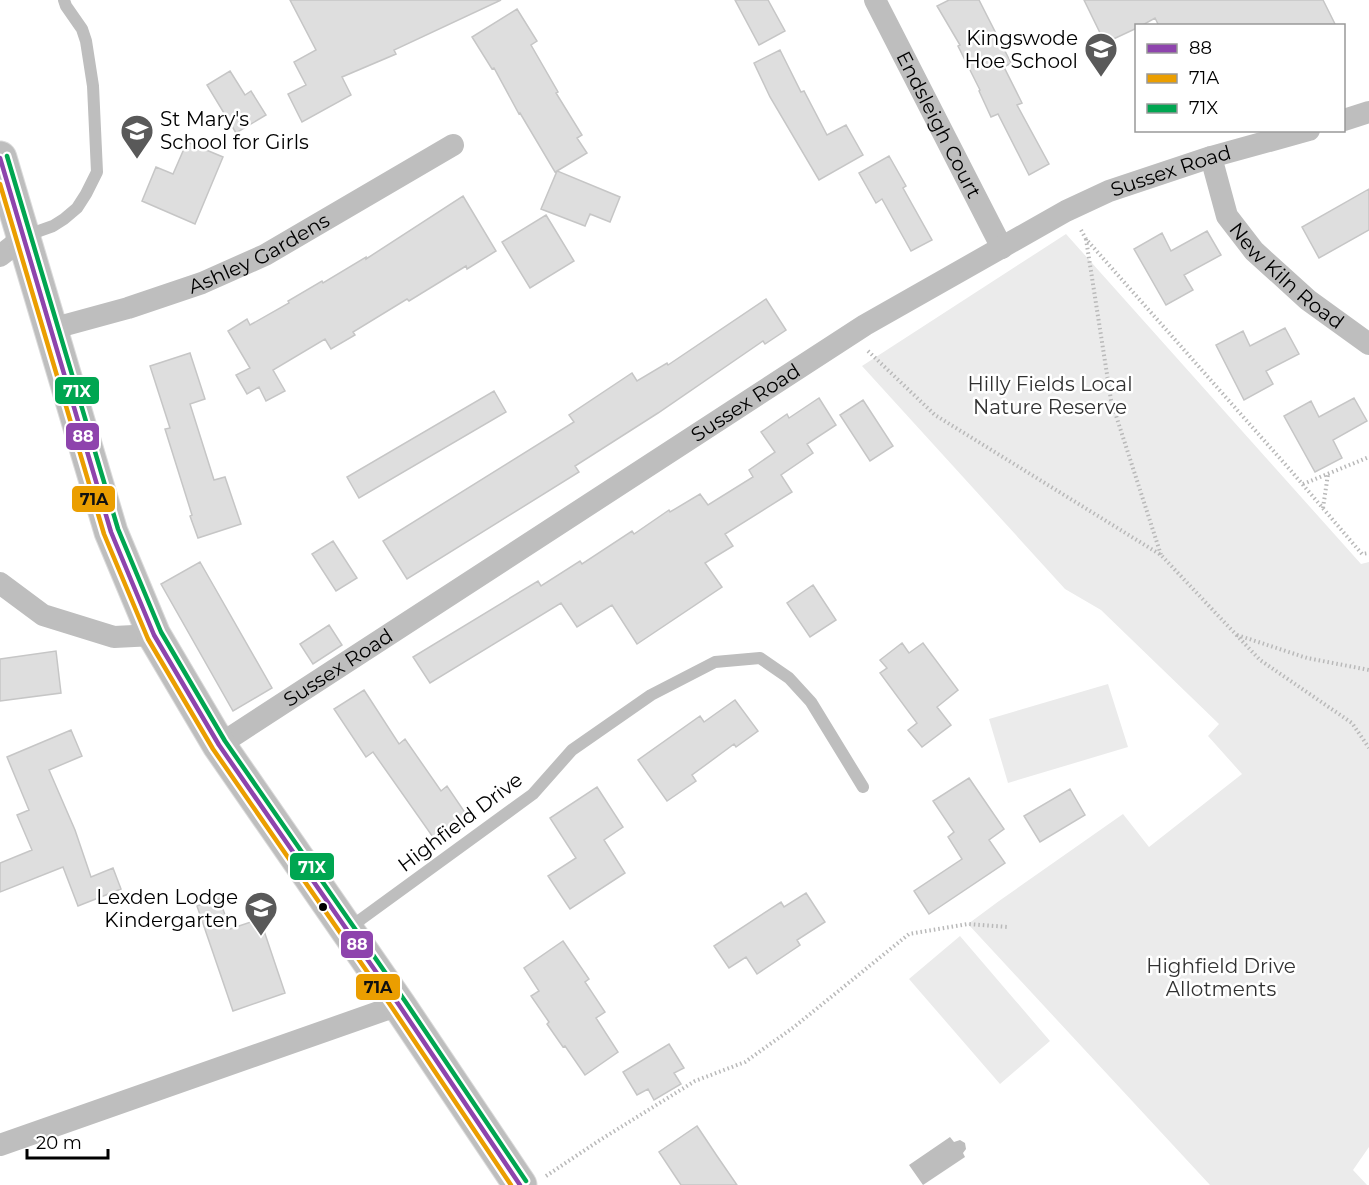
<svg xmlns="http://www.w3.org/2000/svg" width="1369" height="1185" viewBox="0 0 1369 1185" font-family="Montserrat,sans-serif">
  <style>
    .green { fill: #ebebeb }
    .water { fill: #bdbdbd }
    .building { fill: #dedede; stroke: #c6c6c6; stroke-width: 1.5 }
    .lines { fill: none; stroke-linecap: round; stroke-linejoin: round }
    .primary-casing { stroke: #dbdbdb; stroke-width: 35 }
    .path { stroke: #b9b9b9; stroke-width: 4; stroke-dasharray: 1.5 3; stroke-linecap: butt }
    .lane { stroke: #bebebe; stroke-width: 12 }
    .street { stroke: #bebebe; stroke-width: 22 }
    .primary { stroke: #bebebe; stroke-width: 33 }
    .bus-1-casing { stroke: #fff; stroke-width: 9 }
    .bus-2-casing { stroke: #fff; stroke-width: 9 }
    .bus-3-casing { stroke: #fff; stroke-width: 9 }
    .bus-1 { stroke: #8e44ad; stroke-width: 4.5 }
    .bus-2 { stroke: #eb9e00; stroke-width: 4.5 }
    .bus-3 { stroke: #00a651; stroke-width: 4.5 }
    .bus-dot { fill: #000; stroke: #fff; stroke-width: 2 }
    .labels { text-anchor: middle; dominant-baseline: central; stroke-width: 5; stroke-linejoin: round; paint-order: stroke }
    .poi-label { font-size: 20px; fill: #000; stroke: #fff; text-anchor: end }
    .street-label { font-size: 20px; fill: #000; stroke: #fff }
    .park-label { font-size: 20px; fill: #313131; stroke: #fff }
    .line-badge { stroke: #fff; stroke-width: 2 }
    .badge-label { font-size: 16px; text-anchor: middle; font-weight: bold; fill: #fff }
    .pale-badge-label { font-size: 16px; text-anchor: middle; font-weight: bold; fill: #111 }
  </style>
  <rect width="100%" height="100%" fill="#fff"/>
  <path class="green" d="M 1066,234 L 1361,564 L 1369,562 L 1369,1147 L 1353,1170 L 1367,1185 L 1210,1185 L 968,924 L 999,901 L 1123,814 L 1149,847 L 1242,774 L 1208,736 L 1219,724 L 1101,610 L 1065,589 L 862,366 Z
    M 1108,684 L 1128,747 L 1008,783 L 989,719 Z
    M 960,936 L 1050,1041 L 1000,1084 L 909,979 Z"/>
  <path class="water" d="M 950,1137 L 954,1142 L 960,1140 L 965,1143 L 966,1149 L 963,1153 L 965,1157 L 923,1185 L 909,1165 Z"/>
  <path class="building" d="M 290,0 L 501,0 L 394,50 L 396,54 L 342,77 L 351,95 L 302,122 L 288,94 L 306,85 L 294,62 L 316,50 Z
    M 735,0 L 768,0 L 785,31 L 759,45 Z
    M 949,0 L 979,0 L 1011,63 L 1004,67 L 1022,103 L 1017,105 L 1049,164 L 1029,175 L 998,114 L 991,117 L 979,91 L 980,90 L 958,46 L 960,45 L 937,6 Z
    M 1084,0 L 1323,0 L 1336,26 L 1159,26 L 1155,18 L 1141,26 L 1137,26 L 1137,28 L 1105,43 Z
    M 517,9 L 537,41 L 531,45 L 558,92 L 556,93 L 582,135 L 577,138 L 587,153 L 557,171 L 620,197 L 610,222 L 590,214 L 585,226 L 541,209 L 557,171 L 555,172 L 520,113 L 519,114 L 494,68 L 492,69 L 472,37 Z
    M 780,50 L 801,92 L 804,91 L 827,135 L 846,125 L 863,155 L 819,180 L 770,97 L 754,63 Z
    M 230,71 L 245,95 L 251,91 L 266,115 L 236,133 L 207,85 Z
    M 187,142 L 223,157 L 195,224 L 142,201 L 156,167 L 173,174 Z
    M 889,156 L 906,186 L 903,188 L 932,240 L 911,251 L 882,199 L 876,203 L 859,173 Z
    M 1369,189 L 1369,230 L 1319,258 L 1302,227 Z
    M 463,196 L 496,251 L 467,269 L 466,266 L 409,301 L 407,299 L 353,332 L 355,335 L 331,349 L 325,339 L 273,370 L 285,391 L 266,401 L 259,387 L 247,394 L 236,375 L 250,368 L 228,331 L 247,319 L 250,325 L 289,303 L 288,301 L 322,281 L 323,283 L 366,257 L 366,259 Z
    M 546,215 L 574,261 L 530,288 L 502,242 Z
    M 1207,231 L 1221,255 L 1184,275 L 1193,290 L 1166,305 L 1134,249 L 1162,233 L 1171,251 Z
    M 766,299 L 786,330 L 765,344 L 763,341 L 658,413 L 575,466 L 579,472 L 407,579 L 383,541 L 574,422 L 569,415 L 632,373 L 637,381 L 667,363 L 668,365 Z
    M 1285,328 L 1299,354 L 1266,371 L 1273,384 L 1244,400 L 1216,345 L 1243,331 L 1250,346 Z
    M 190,353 L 205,399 L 190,404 L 214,480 L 225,477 L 241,524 L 198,538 L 190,516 L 192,515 L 165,429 L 170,428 L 150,366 Z
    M 494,391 L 506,412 L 359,498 L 347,477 Z
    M 819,398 L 836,425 L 807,444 L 813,453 L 781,475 L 792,492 L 725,534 L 733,546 L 705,563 L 722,587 L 637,644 L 612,605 L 577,627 L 561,603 L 430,683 L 413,657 L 538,581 L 541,586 L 580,561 L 582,564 L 632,531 L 634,534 L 669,510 L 670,512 L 700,494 L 708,505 L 753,477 L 749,470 L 775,452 L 761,432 L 787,414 L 789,418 Z
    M 1354,398 L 1367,421 L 1333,440 L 1342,458 L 1315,472 L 1284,416 L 1311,401 L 1319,417 Z
    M 863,400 L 893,446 L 870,461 L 840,415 Z
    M 333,541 L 357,578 L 336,591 L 312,554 Z
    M 200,562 L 272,688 L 233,711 L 161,584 Z
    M 813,585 L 836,620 L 810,637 L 787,603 Z
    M 329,625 L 342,645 L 313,664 L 300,644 Z
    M 902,643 L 909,653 L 923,643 L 958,690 L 937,707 L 951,725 L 922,747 L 908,730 L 917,723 L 880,673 L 887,668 L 880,660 Z
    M 56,651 L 61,693 L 0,701 L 0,659 Z
    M 364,690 L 399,744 L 405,739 L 441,791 L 447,786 L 468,817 L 435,840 L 373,752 L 366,757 L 334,709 Z
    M 735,700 L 758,731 L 736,747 L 734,744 L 692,775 L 696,781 L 667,801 L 638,760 L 700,716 L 704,722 Z
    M 71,730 L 82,756 L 49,770 L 75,830 L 91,877 L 113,868 L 121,889 L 78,906 L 63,867 L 0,892 L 0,863 L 32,850 L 17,815 L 29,810 L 7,757 Z
    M 969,778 L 1004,829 L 989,840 L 1005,863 L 929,914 L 914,891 L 962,859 L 948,837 L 954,832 L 933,801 Z
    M 597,787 L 623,827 L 604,840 L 625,873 L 570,909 L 548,876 L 576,858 L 550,818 Z
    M 1070,789 L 1085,815 L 1040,842 L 1024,816 Z
    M 806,893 L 825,922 L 797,940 L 800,945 L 757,974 L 746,957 L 729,968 L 714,946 L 781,902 L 784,907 Z
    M 219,898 L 230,929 L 260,919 L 285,993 L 233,1011 L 197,906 Z
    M 563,941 L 589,979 L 585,982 L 605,1012 L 596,1018 L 618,1052 L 585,1075 L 565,1046 L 563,1047 L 547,1024 L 549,1022 L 531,996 L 539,991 L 524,968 Z
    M 669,1044 L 684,1068 L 674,1073 L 681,1084 L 654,1100 L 648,1089 L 637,1095 L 623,1072 Z
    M 697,1126 L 717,1156 L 737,1185 L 681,1185 L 659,1152 Z"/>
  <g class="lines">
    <g class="primary-casing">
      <path id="primary" d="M 0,158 L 111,532 L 154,635 L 219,745 L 399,1005 L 520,1185"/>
    </g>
    <path class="path" d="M 1081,230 L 1086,239 L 1292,472 L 1362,554 L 1369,553
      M 1086,239 L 1111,400 L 1161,555
      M 868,351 L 935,415 L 1161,555 L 1260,660 L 1352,723 L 1369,748
      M 1303,484 L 1369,457
      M 1323,508 L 1328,474
      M 1237,635 L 1307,658 L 1369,670
      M 546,1176 L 600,1140 L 695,1081 L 745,1062 L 794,1027 L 909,934 L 968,924 L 1008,927"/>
    <path class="lane" d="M 25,236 L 53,226 L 64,219 L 77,208 L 86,194 L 97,172 L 93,86 L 86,41 L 82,29 L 66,6 L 64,0
      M 349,928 L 533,794 L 572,750 L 651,695 L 715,662 L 760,658 L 789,678 L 811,702 L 863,787"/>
    <g class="street">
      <path id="s1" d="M 875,0 L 1002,248"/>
      <path d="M 1344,120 L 1369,112"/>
      <path id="s2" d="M 1211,157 L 1227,216 L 1254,251 L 1308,300 L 1369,344"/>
      <path d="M 0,256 L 24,237"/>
      <path id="s3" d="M 51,329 L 128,308 L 202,283 L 265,255 L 453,145"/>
      <path d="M 0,583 L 43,615 L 114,637 L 154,635"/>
      <path id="s4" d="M 219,745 L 865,325 L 1066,211 L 1109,191 L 1211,157 L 1309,130"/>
      <path d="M 0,1145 L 399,1005"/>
    </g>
    <use href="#primary" class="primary"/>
    <g class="bus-1-casing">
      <path id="bus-1" d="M 0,158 L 111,532 L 154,635 L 219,745 L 399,1005 L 520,1185"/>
    </g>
    <g class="bus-2-casing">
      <path id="bus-2" d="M 0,184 L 104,534 L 148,639 L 213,749 L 393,1009 L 511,1185"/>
    </g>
    <g class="bus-3-casing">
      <path id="bus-3" d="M 7,156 L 118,529 L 161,632 L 225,741 L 405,1001 L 526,1181"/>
    </g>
    <use href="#bus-1" class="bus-1"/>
    <use href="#bus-2" class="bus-2"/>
    <use href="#bus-3" class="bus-3"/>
  </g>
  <defs>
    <g id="school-pin" transform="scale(1.725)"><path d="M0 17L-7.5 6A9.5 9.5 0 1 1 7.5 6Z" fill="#595959" stroke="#fff"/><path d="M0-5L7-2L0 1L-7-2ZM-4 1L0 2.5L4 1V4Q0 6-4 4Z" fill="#fff"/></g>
  </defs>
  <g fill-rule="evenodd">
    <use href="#school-pin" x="1101" y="49"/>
    <use href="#school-pin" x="137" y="131"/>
    <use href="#school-pin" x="261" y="908"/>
  </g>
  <circle class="bus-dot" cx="323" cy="907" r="5"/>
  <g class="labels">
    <g class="poi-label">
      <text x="1078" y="38">Kingswode<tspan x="1078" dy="23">Hoe School</tspan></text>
      <text x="160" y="119" text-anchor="start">St Mary's<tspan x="160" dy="23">School for Girls</tspan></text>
      <text x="238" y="897">Lexden Lodge<tspan x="238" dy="23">Kindergarten</tspan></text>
    </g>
    <g class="street-label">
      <text stroke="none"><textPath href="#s1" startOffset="140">Endsleigh Court</textPath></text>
      <text stroke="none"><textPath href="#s4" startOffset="1114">Sussex Road</textPath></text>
      <text stroke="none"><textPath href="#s3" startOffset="222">Ashley Gardens</textPath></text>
      <text stroke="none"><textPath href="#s2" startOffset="146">New Kiln Road</textPath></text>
      <text stroke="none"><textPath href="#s4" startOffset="628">Sussex Road</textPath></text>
      <text stroke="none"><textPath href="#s4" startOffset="142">Sussex Road</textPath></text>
      <text transform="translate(460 822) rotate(-37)">Highfield Drive</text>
    </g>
    <g class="park-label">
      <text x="1050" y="384">Hilly Fields Local<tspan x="1050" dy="23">Nature Reserve</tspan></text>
      <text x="1221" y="966">Highfield Drive<tspan x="1221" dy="23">Allotments</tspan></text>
    </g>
  </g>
  <g class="line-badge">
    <rect x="54" y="376" width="46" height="29" rx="6" fill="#00a651"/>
    <rect x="65" y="422" width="35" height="29" rx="6" fill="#8e44ad"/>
    <rect x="71" y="485" width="45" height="28" rx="6" fill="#eb9e00"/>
    <rect x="289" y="852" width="46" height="29" rx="6" fill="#00a651"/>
    <rect x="340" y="930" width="34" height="29" rx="6" fill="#8e44ad"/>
    <rect x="355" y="973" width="46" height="28" rx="6" fill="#eb9e00"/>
  </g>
  <g class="badge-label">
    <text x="77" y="397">71X</text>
    <text x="83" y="442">88</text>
    <text x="312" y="873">71X</text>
    <text x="357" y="950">88</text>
  </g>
  <g class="pale-badge-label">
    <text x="94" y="505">71A</text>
    <text x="378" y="993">71A</text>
  </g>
  <rect x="1135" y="24" width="210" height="108" fill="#ffffff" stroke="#999999" stroke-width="1.5"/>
  <rect x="1147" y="44" width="30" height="9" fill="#8e44ad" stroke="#999999" stroke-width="1.5"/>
  <text x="1189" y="54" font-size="18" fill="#000000">88</text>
  <rect x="1147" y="74" width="30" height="9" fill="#eb9e00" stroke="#999999" stroke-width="1.5"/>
  <text x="1189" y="84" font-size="18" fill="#000000">71A</text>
  <rect x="1147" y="104" width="30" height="9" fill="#00a651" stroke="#999999" stroke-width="1.5"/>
  <text x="1189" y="114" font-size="18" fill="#000000">71X</text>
  <path d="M27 1149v9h81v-9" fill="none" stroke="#000000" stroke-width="3"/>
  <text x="36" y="1149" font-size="18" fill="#000000" stroke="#ffffff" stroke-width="4.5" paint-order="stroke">20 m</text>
</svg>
